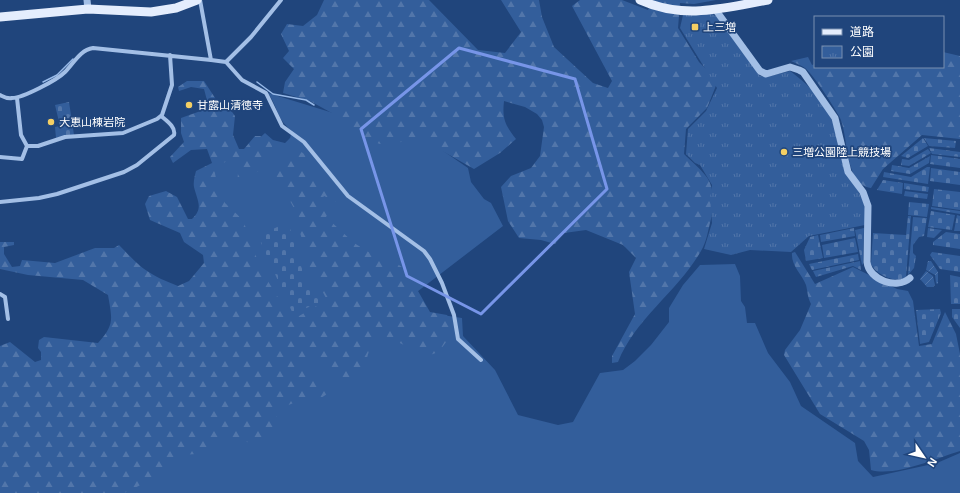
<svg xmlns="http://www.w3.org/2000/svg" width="960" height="493" viewBox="0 0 960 493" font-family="Arial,'Noto Sans JP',sans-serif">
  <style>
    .grass { fill: #335e9b }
    .forest { fill: url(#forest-firs) }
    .cemetery { fill: url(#cemetery-stones) }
    .park { fill: url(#park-tufts) }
    .garden { fill: url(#garden-furrows) }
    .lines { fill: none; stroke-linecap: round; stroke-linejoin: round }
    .stream { stroke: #97b9e8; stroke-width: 1.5 }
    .minor { stroke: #a3bfe6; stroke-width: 4 }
    .tertiary { stroke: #a3bfe6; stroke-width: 7 }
    .primary { stroke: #e4edfd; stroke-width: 9 }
    .marked { fill: none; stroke: #7795e8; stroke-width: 3; stroke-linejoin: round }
    .poi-dot { fill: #f4cf64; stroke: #20457c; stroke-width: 1.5 }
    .labels { text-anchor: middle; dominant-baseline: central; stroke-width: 3.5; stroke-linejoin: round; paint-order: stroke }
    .poi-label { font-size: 11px; fill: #fff; stroke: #20457c; text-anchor: start }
  </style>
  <defs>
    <pattern id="forest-firs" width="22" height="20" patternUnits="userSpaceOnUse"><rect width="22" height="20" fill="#335e9b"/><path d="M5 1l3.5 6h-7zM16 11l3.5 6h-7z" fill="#5276aa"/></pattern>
    <pattern id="cemetery-stones" width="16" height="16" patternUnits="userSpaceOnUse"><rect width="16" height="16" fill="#335e9b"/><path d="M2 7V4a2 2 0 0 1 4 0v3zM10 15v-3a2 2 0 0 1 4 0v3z" fill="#5276aa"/></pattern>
    <pattern id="park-tufts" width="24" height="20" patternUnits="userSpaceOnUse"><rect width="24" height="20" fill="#335e9b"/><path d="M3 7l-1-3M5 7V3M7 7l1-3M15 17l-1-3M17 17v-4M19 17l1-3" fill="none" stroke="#5276aa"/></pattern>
    <pattern id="garden-furrows" width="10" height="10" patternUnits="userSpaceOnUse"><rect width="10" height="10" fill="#335e9b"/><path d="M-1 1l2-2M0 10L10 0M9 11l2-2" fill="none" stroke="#5276aa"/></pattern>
  </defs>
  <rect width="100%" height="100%" fill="#20457c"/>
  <path class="grass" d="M 268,93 L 405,135 L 423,137 L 468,168 L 471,182 L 484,199 L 491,203 L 503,226 L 396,308 L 462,318 L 463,336 L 495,370 L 518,415 L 558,425 L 573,422 L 600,373 L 623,370 L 635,361 L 651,345 L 669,322 L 669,308 L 683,285 L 700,265 L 735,264 L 740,276 L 741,301 L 745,307 L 747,323 L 755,323 L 768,353 L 790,382 L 801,406 L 855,443 L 858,461 L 873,477 L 937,463 L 960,453 L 960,493 L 41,493 L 219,328 L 212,168 L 251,146 L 265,133 L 273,140 L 285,143 L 290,138 L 292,131 C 275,117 279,109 268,93 Z"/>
  <path class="forest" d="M 324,0 L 429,0 L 478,50 L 505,53 L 521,32 L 501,0 L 539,0 L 542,17 L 554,47 L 593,83 L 608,88 L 612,81 L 572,6 L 580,0 L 622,0 L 648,10 L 652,0 L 716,0 L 694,4 L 680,3 L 678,28 L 699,62 L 713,76 L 717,83 L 707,108 L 686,129 L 684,154 C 690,160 708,175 710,183 C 714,194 713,208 711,219 C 708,230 707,241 701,251 C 678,291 635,319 618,362 L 612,363 L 612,356 L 635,314 L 629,272 L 636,258 L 623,245 L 586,230 L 564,233 L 555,244 L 541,240 L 519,238 L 508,221 L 501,187 L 511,176 L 531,168 L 540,156 L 544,127 L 542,120 L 537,114 L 525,107 L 504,101 C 502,119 505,125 516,139 L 500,153 L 474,169 L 423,140 L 380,144 L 353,135 L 347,131 L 350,123 L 310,101 L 283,93 L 285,82 L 294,69 L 283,58 L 289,51 L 281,34 L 287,24 L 303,26 L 317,15 Z
    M 943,52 L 960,56 L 960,139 L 922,135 L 883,169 L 871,188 C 844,184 849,137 840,118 C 835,108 813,74 805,68 C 801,65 795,63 791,61 L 808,57 L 812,65 L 815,64 L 815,67 L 943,67 Z
    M 187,81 L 204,81 L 217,101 L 227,105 L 235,116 L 233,135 L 239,149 L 244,149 L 255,136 L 260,136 L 274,144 L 264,158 L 261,169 L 241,185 L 237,184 L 238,173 L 229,160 L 214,168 L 218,189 L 225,203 L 243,220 L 261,270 L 292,320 L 327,300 L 308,264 C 311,249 295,235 300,219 L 275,174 L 279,161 L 286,163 L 301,152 L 305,154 L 312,177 L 324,181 L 342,200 L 339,203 L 324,196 L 320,202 L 329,212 L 326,217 L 354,243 L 372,254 L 389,258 L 406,270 L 430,312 L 447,315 L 450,321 L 451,335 C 442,347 439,357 423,354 L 383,335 C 380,338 376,340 373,343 C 363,357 370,381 342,381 L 334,368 L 308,356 L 302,359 C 310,369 326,382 330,392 L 318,400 L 296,402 L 281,408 L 277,414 L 276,431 L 271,436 L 258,442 L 250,443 L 236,438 L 215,442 L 196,454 L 181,455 L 151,480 L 124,493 L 0,493 L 0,346 L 10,342 L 35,362 L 41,360 L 41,352 L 38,348 L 39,340 L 44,337 L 98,343 C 115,324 112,319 108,295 L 83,280 L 28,275 L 0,269 L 0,242 L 14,242 L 14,245 L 4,247 L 4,254 L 12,267 L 20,266 L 22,260 L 55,263 L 95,248 L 114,248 L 119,245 C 141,268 147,274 178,286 L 189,281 L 204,263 L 203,255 L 184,242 L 180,233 L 150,220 L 145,204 L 149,196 L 166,191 L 177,197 L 188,219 L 192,219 C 204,208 197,200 194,187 C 193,182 195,175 196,171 L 212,163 L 207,149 L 191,150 L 173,163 L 170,157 L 184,142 L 181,133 L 181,118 L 209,108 L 204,89 L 191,87 L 179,91 L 178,87 Z
    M 795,252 L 815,284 L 853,267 L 897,289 L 908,291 L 913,301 L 919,346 L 932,344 L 945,312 L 956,334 L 960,354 L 960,451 C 937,458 895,477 871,470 L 869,450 L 864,441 L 820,414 L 784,355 L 785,350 L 800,330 L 811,304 C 807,296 808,293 806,285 C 802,274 791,266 792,253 Z"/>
  <path class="cemetery" d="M 69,102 L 74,135 L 56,138 L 55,127 L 60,126 L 55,105 Z
    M 923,138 L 928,146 L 908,158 L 901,156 Z
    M 924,138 L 956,141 L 955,148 L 929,146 Z
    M 929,148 L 960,152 L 960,157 L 932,154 Z
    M 928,149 L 931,153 L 909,166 L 901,165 L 902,159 L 909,160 Z
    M 931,155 L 960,159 L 960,168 L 930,164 Z
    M 930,156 L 929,163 L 910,174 L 891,171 L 892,165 L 909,168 Z
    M 927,167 L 930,167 L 928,184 L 883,177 L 884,172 L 911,177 Z
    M 931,168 L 960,172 L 960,185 L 930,181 Z
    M 883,180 L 903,183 L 902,194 L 877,190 Z
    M 904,183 L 929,187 L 928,192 L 904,189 Z
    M 934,189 L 960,192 L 960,210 L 932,206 Z
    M 905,191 L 928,194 L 927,199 L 904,196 Z
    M 909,202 L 929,204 L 927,217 L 908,215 Z
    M 931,207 L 960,211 L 960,214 L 931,209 Z
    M 931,211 L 955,215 L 952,230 L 928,227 Z
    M 957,215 L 960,216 L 960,231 L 954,231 Z
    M 908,216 L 911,216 L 906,277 C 896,284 876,275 871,264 L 873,233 L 906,235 Z
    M 913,217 L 927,218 L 924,236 L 919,237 L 913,245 L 913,253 L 916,256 L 914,268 L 908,275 Z
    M 288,222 L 305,279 L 320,302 L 293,314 L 258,236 Z
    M 854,228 L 855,236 L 821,242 L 820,235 Z
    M 864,228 L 863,264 L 862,265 L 855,230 Z
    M 928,228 L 942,230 L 934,238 L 927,237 Z
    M 946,232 L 960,234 L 960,249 L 933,245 L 933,242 Z
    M 818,235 L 823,258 L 806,261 L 804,250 L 810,237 Z
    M 855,238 L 858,252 L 824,258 L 822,245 Z
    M 932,252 L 960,256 L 960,272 L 940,269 L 930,255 Z
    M 858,254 L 859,260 L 812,270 L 809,264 Z
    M 860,261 L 861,270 L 853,266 L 816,277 L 813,271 Z
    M 950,275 L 960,277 L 960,304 L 951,304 Z
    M 940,309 L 941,313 L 929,342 L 920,344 L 916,310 Z
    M 952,309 L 960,309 L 960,328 L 952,317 Z"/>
  <path class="park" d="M 711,13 L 717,17 L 760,76 L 766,77 L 790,71 C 808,84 827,103 834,125 C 837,138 838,152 843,164 C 852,187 870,198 865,225 L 809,236 L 791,252 L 750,250 L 731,255 L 704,249 L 712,223 L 710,198 L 712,185 L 700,165 L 695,163 L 686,154 L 688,129 L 706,111 L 717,88 L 680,28 L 683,15 Z"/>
  <path class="garden" d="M 928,261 L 931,261 L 938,272 L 938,284 L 936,283 L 935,275 L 926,270 Z
    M 926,271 L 933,276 L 935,285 L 933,287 L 927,287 L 920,279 Z"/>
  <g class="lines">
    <path class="stream" d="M 43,82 L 57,75 L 73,59
      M 257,82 L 273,94 L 306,100 L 314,105"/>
    <path class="minor" d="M 200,0 L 211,60 L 226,62 L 242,80 L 266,93 L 282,126 L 304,142 L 348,196 L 424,251 L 430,259 L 442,283 L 454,315 L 458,339 L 481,360
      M 226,62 L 251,37 L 281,0
      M 0,95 C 4,97 7,99 12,98 C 23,98 57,80 65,72 C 74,63 80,50 93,48 L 211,60
      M 17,98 L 21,135 L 27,146 L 38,146 L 65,137 L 123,133 L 157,119 L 162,115 L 172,85 L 170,55
      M 0,157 L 22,159 L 27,146
      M 0,202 L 39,198 L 57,194 L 124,172 L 137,165 L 174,135 C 176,127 167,121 161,116
      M 0,294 L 5,297 L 8,319"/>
    <path class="tertiary" d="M 87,0 L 88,9
      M 715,9 L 760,71 L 766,74 L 790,67 L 799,70 L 803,72 L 835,118 L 848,172 L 863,192 L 868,206 L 867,262 C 869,280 897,290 910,278"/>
    <path class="primary" d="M 640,0 C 684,20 724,8 768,0
      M 0,17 L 88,9 L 151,12 L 176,8 L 197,0"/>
  </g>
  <path class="marked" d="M 459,48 L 575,79 L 607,189 L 481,314 L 407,276 L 361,129 Z"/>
  <g class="poi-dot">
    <rect x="691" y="23" width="8" height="8" rx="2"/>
    <circle cx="189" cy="105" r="4"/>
    <circle cx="51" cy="122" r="4"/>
    <circle cx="784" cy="152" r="4"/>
  </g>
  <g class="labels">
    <g class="poi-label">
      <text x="703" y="27">上三増</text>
      <text x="197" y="105">甘露山清徳寺</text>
      <text x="59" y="122">大恵山棟岩院</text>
      <text x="792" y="152">三増公園陸上競技場</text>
    </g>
  </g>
  <rect x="814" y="16" width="130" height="52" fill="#20457c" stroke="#798fb0"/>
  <rect x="822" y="29" width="20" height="6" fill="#e4edfd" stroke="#798fb0"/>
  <text x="850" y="36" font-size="12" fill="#ffffff">道路</text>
  <rect x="822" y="46" width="20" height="12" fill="url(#park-tufts)" stroke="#798fb0"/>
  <text x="850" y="56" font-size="12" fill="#ffffff">公園</text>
  <g transform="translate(924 457) rotate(124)" stroke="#20457c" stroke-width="3" paint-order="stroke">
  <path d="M0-3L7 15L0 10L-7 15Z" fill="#ffffff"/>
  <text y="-6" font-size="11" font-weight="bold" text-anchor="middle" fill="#ffffff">N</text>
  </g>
</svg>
